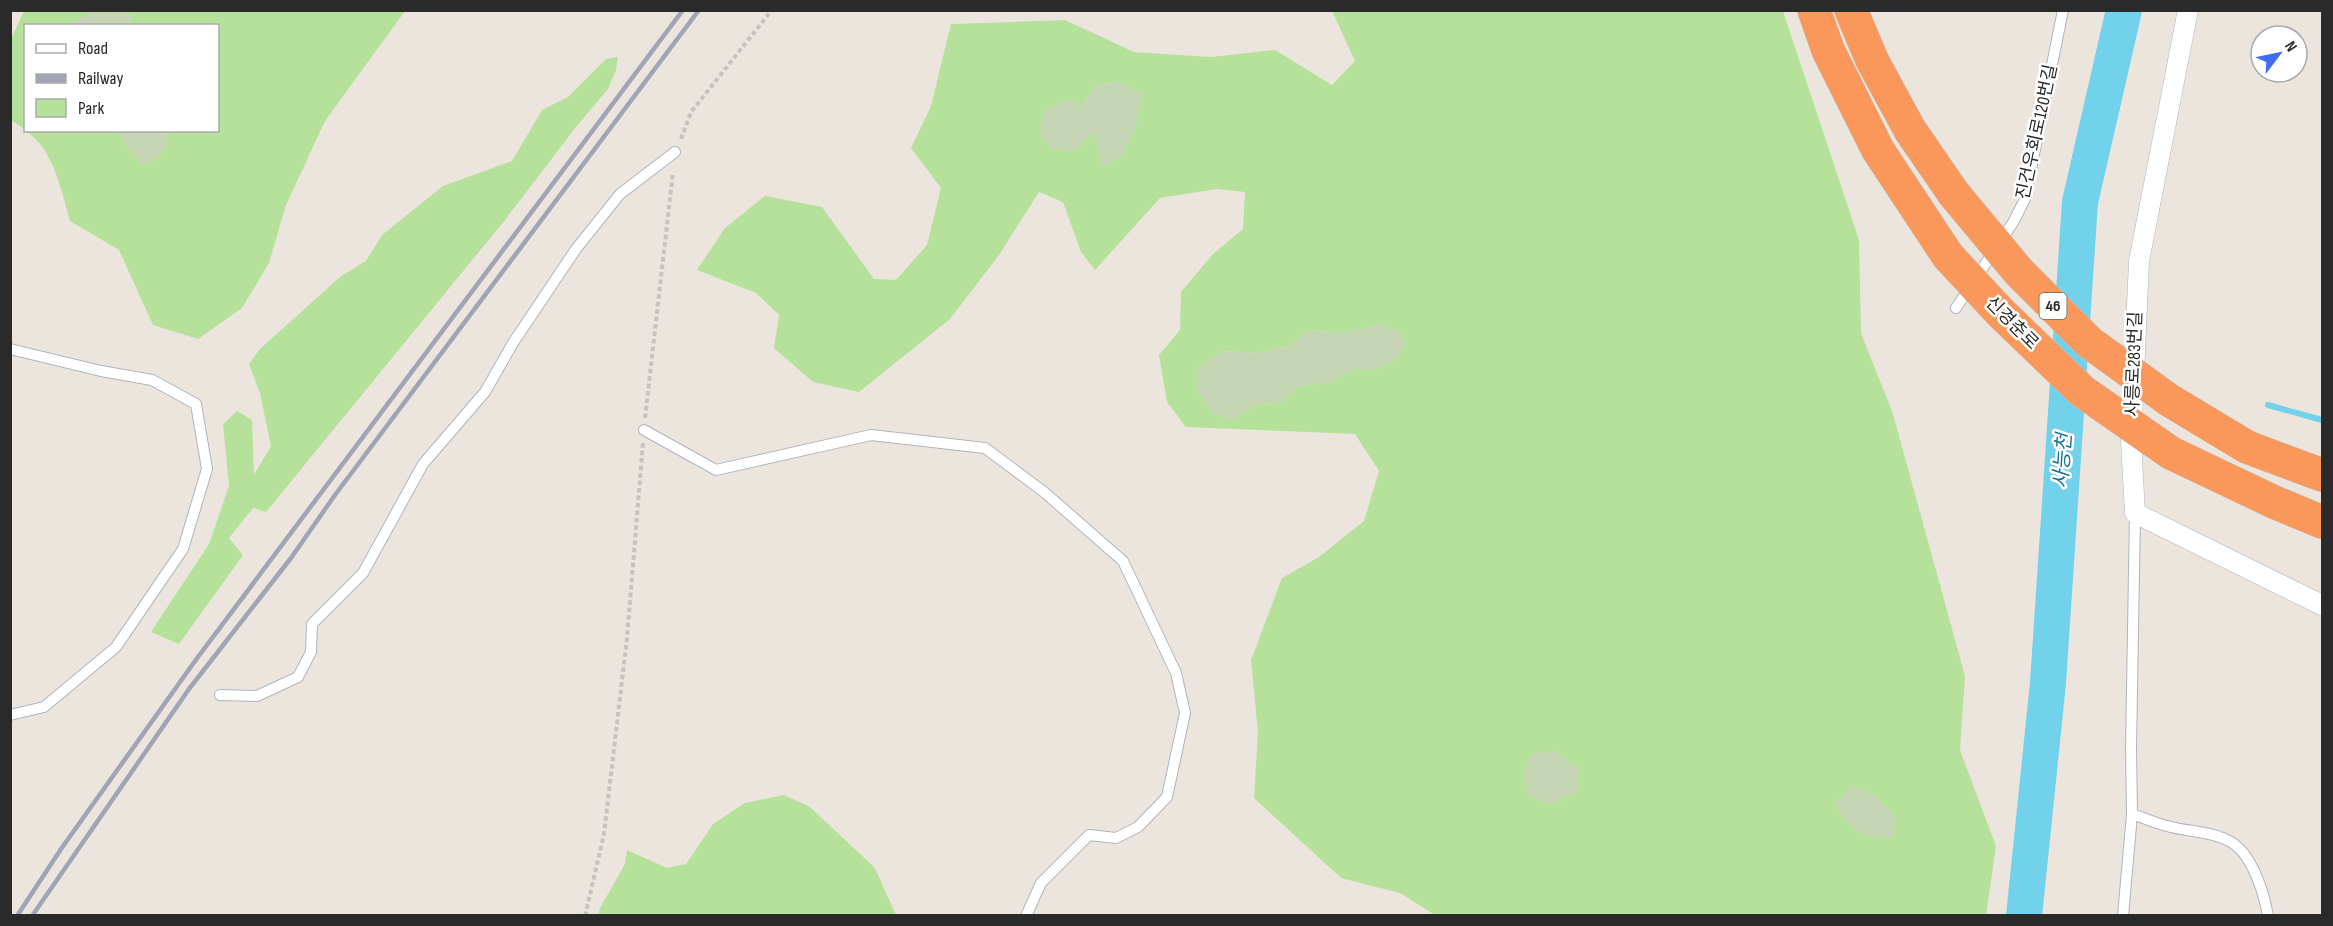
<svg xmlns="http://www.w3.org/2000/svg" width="2333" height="926" viewBox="0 0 2333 926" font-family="'Sofia Sans Condensed','Noto Sans KR',sans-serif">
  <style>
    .green { fill: #b6e19b; fill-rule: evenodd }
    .cemetery { fill: #c6d5b4 }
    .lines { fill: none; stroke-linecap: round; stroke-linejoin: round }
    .stream { stroke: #72d1eb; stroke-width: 6 }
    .river { stroke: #72d1eb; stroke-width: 36 }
    .lane-casing { stroke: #b0b4be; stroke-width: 12 }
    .street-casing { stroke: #b0b4be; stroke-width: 21 }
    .highway-casing { stroke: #c3c3c3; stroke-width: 34 }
    .path { stroke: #c3c3c3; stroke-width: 4; stroke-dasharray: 4.5 3; stroke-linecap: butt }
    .lane { stroke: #fff; stroke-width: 10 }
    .street { stroke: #fff; stroke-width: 20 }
    .highway { stroke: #fa975a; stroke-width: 33 }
    .rail { stroke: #a0a4b4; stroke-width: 4.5 }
    .highway-bridge-casing { stroke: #c3c3c3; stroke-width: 34; stroke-linecap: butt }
    .highway-bridge { stroke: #fa975a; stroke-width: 33 }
    .labels { text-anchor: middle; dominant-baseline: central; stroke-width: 5; stroke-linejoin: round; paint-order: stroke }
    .shield { fill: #fff; stroke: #6a6a6a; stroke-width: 1.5 }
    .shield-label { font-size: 16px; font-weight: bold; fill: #2a2a2a }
    .street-label { font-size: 18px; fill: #2a2a2a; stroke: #fff }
    .water-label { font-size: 20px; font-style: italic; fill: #117098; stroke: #fff }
  </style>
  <rect width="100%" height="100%" fill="#ece5dd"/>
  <path class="green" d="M 24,11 L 99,11 L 65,25 L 26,26 L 26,130 L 11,120 L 11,39 Z
    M 121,11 L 405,11 L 325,121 L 286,205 L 269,263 L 242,308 L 198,339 L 153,325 L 119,250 L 70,221 C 61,190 54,150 26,131 L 123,131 L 121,139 L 168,144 L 166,131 L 218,130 L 218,26 L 129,25 L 131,16 Z
    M 1332,11 L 1783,11 L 1859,240 L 1861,333 L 1893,414 L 1965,676 L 1960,750 L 1996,846 L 1986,915 L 1435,915 L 1400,893 L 1341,878 L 1254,798 L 1258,733 L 1251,660 L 1282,578 L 1319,557 L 1364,521 L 1379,471 L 1355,434 L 1186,427 L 1167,402 L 1159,355 L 1180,330 L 1181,292 L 1213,254 L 1243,229 L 1245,192 L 1217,189 L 1160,198 L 1095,270 L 1081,252 L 1063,202 L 1039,192 L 999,255 L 950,319 L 859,392 L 813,382 L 774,348 L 779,315 L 756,293 L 697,270 L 725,228 L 765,196 L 822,207 L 874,279 L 896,280 L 927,245 L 941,188 L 911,148 L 931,106 L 951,24 L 1065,20 L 1134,52 L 1211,57 L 1275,50 L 1332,85 L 1355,61 ZM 1120,82 L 1052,149 L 1069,100 L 1081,106 L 1095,86 ZM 1382,324 L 1356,368 L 1328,383 L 1299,386 L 1280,403 L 1256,404 L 1233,419 L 1213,413 L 1197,389 L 1223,351 L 1257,353 L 1289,347 L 1309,330 L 1342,333 Z
    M 618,57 L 616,70 L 608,89 L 576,127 L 505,220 L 266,512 L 253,508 L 229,538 L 243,555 L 179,644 L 151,632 L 209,544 L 229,486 L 223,424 L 237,411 L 252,420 L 254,475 L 271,446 L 260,393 L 249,364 L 260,349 L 341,276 L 366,261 L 382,235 L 443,186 L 512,161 L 542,110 L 568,97 L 606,59 Z
    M 784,795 L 810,807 L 875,868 L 896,915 L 598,915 L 600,908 L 625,864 L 627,850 L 667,868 L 686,864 L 713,824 L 745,803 Z"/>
  <path class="cemetery" d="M 99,10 L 121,11 L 131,16 L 129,25 L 65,25 Z
    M 1120,82 L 1143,94 L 1135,131 L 1120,158 L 1103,167 L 1094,132 L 1074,152 L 1052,149 L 1039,131 L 1045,109 L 1069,99 L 1081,106 L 1095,86 Z
    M 123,131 L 166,131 L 168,144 L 158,158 L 142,166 L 121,138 Z
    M 1382,324 L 1399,331 L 1406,345 L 1396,359 L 1372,371 L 1356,368 L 1328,383 L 1299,386 L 1280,403 L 1256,404 L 1233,419 L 1213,413 L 1197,389 L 1198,368 L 1223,351 L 1257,353 L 1289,347 L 1309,330 L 1342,333 Z
    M 1555,751 L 1580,770 L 1576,793 L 1552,804 L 1529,797 L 1523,776 L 1531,754 Z
    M 1852,786 L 1875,794 L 1895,817 L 1894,839 C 1860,837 1853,834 1835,804 Z"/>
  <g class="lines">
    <path class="stream" d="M 2268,405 L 2322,420"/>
    <path class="river" d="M 2024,916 L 2048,683 L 2080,202 L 2124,10"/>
    <g class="lane-casing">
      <path id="lane" d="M 1956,308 L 2014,221 L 2025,199 L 2063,10
        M 10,349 L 101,371 L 152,380 L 196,404 L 207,469 L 183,549 L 116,647 L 44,707 L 10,715
        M 644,430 L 716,470 L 871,435 L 985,448 L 1044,492 L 1123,561 L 1176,673 L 1185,713 L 1167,797 L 1138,827 L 1116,838 L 1089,835 L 1041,883 L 1026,916
        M 220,695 L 257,696 L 298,677 L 311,652 L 312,624 L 363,573 L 423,464 L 485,392 L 513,343 L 576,249 L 620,194 L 675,152
        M 2132,814 C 2144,818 2155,823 2167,826 C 2188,832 2212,831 2231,842 C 2252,854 2264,893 2268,916
        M 2123,916 L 2132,814 L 2131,748 L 2135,513"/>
    </g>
    <g class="street-casing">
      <path id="street" d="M 2188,10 L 2139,261 L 2131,441 L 2135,513 L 2322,605"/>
    </g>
    <g class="highway-casing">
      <path id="highway" d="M 1814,10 L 1828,50 L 1878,150 L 1948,256
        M 1851,10 L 1872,60 L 1910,130 L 1954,194
        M 2169,400 L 2247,447 L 2322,475
        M 2171,453 L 2274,502 L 2322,522"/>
    </g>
    <path class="path" d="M 681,139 L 691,112 L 772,10
      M 645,418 L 673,172
      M 585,916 L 604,834 L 627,638 L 643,443"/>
    <use href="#lane" class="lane"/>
    <use href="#street" class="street"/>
    <use href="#highway" class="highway"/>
    <path class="rail" d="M 17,916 L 61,849 L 195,661 L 683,10
      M 32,916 L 189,689 L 291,558 L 335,495 L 699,10"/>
    <g class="highway-bridge-casing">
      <path id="highway-bridge" d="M 1954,194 L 2019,272 L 2089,342 L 2169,400
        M 1948,256 L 2000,312 L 2082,391 L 2171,453"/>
    </g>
    <use href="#highway-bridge" class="highway-bridge"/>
  </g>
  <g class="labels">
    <rect class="shield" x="2039.5" y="293" width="27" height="26" rx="4.5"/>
    <g class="shield-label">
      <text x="2053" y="306">46</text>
    </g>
    <g class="street-label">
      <text transform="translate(2037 132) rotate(-78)">진건우회로120번길</text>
      <text transform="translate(2012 323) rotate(45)">신경춘로</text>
      <text transform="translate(2134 364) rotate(-88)">사릉로283번길</text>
    </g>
    <g class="water-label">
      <text transform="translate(2063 461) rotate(-86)">사능천</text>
    </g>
  </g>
  <rect width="2333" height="926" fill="none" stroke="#2a2a2a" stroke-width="24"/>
  <rect x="24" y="24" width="195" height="108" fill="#ffffff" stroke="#aaaaaa" stroke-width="1.5"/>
  <rect x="36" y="44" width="30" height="9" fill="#ffffff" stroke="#aaaaaa" stroke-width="1.5"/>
  <text x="78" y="54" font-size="18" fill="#2a2a2a">Road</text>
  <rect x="36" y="74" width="30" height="9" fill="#a0a4b4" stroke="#aaaaaa" stroke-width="1.5"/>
  <text x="78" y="84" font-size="18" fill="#2a2a2a">Railway</text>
  <rect x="36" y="99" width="30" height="18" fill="#b6e19b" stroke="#aaaaaa" stroke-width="1.5"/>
  <text x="78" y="114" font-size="18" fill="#2a2a2a">Park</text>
  <g transform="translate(2279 54) rotate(58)"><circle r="28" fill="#ffffff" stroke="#aaaaaa" stroke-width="1.5"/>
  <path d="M0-4.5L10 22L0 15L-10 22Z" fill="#416cf5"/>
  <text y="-9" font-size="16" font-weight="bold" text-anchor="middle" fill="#2a2a2a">N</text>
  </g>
</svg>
